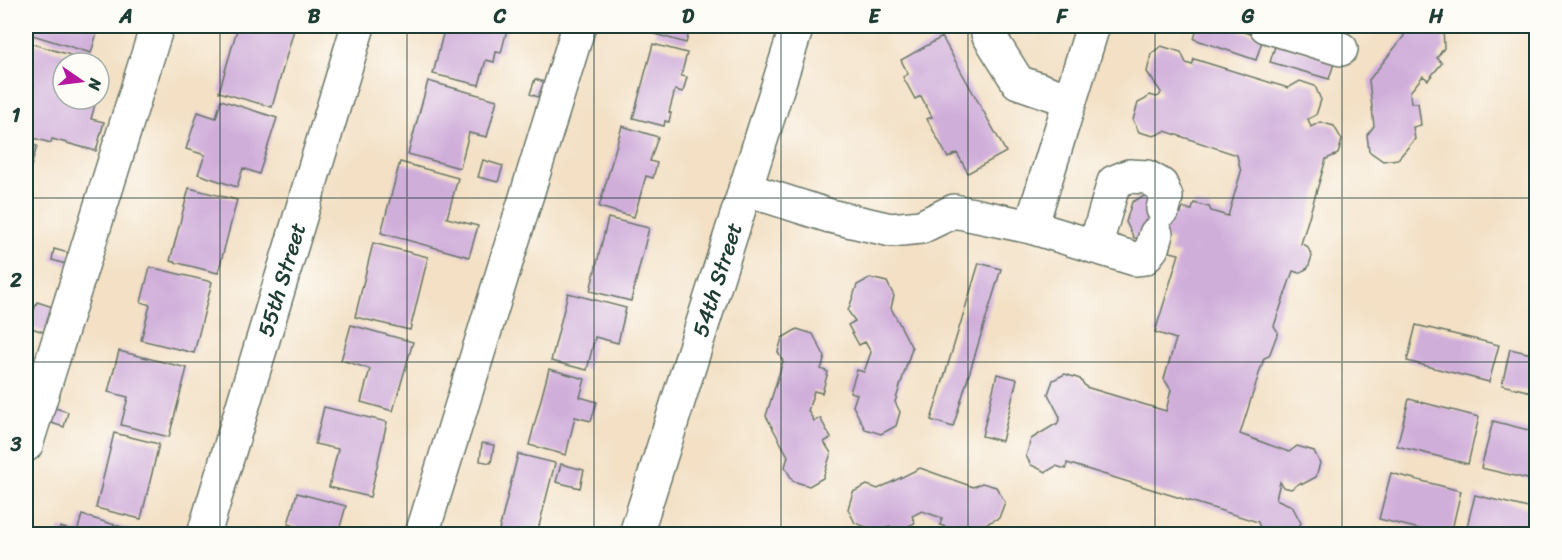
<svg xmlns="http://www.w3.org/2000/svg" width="1562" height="560" viewBox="0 0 1562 560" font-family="Sriracha,sans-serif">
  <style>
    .building { fill: #d0aeda }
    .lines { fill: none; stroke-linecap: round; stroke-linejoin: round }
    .minor-casing { stroke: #697667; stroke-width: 36 }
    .minor { stroke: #fff; stroke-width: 33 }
    .grid { fill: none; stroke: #1f3d34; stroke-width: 1.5; stroke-opacity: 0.55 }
    .labels { text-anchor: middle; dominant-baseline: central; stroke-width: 4.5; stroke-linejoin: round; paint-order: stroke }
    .street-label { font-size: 22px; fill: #1f3d34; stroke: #fdfcf7 }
    .neatline { fill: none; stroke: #1f3d34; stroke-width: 2 }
    .grid-label { font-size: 20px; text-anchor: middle; font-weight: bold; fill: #1f3d34 }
  </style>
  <rect width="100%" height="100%" fill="#fdfcf7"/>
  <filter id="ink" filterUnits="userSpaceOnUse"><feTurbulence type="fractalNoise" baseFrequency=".0167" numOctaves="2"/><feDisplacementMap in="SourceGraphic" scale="12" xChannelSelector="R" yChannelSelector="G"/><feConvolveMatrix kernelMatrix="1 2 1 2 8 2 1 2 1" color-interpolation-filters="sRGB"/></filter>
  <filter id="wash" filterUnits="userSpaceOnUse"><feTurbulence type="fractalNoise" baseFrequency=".008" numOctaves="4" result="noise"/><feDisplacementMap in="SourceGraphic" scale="24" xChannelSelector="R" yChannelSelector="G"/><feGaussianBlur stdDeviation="1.35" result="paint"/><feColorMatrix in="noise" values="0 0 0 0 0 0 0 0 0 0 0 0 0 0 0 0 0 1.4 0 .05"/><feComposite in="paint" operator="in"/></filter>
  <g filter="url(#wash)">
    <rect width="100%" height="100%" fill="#f3e0c5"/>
    <g id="blocks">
      <path class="building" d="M 26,26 L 99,26 L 91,53 L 26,33 Z
        M 238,26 L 295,26 L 272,107 L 219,92 Z
        M 445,26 L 508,26 L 501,53 L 496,52 L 494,62 L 486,60 L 479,85 L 433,74 Z
        M 657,26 L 691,26 L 686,43 L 655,34 Z
        M 1198,26 L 1225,26 L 1263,38 L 1256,60 L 1194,39 Z
        M 1404,26 L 1443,26 L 1444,48 L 1437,58 L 1442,63 L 1428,80 L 1423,76 L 1410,92 L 1411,103 L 1418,103 L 1421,125 L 1413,127 L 1415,139 L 1398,159 L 1383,161 L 1369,151 L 1367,135 L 1374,126 L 1369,80 L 1404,36 Z
        M 942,37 L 1006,152 L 968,173 L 957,153 L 948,158 L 927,119 L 932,117 L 921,96 L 915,99 L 903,77 L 908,74 L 901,60 Z
        M 26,42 L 84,59 L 82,63 L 63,63 L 63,99 L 89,99 L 96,101 L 91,119 L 104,122 L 96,151 L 52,139 L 51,143 L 26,136 Z
        M 1276,43 L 1335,60 L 1329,79 L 1270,62 Z
        M 653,44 L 687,53 L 681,76 L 687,77 L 683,92 L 675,90 L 669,112 L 671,113 L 669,122 L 665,121 L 664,126 L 633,118 Z
        M 1161,46 L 1181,52 L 1186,63 L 1192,65 L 1194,59 L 1288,88 L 1300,81 L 1315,86 L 1321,100 L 1316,115 L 1308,119 L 1311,127 L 1320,122 L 1334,126 L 1342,140 L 1338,154 L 1326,159 L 1301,244 L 1307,246 L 1312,256 L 1308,268 L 1299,273 L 1293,271 L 1274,326 L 1278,332 L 1269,356 L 1264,358 L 1240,434 L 1289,452 L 1297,446 L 1314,451 L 1320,463 L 1316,477 L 1303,484 L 1300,483 L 1291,489 L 1283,487 L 1280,482 L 1276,499 L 1292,506 L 1301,523 L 1295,534 L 1262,534 L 1258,522 L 1067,463 L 1066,469 L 1056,466 L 1046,472 L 1031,465 L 1026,456 L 1031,439 L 1054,425 L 1057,425 L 1060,417 L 1048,394 L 1053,380 L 1065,374 L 1080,379 L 1086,387 L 1166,411 L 1171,390 L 1164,379 L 1176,339 L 1155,332 L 1179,254 L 1170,252 L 1173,240 L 1141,229 L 1138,238 L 1134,238 L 1126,222 L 1132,202 L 1148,194 L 1151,195 L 1148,205 L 1181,213 L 1183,208 L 1192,210 L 1194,203 L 1209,207 L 1211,211 L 1228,216 L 1241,172 L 1237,155 L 1165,131 L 1154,136 L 1139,132 L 1133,120 L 1138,103 L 1146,99 L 1149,95 L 1157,97 L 1160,95 L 1161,92 L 1147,72 L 1151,54 Z
        M 535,79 L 544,82 L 538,97 L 530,94 Z
        M 428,81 L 497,100 L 487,137 L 469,133 L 460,168 L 408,154 Z
        M 221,100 L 277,118 L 259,174 L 243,168 L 237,187 L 198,174 L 205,155 L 186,149 L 198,112 L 216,118 Z
        M 622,126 L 658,137 L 650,161 L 657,163 L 653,178 L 646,176 L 634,217 L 599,207 Z
        M 26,143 L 37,146 L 26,184 Z
        M 483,160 L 503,166 L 498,182 L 478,177 Z
        M 400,162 L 458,178 L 447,218 L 478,226 L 469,257 L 381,233 Z
        M 189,188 L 237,200 L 218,273 L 170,261 Z
        M 608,218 L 649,228 L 631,301 L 590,291 Z
        M 373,243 L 428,257 L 410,330 L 355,317 Z
        M 54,249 L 72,254 L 69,265 L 52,260 Z
        M 979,263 L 1001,269 L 953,427 L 931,420 Z
        M 150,267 L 212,282 L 194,353 L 141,340 L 150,305 L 141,302 Z
        M 870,278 L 887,282 L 894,296 L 891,308 L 912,348 L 895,402 L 900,412 L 896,426 L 881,434 L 865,429 L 853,406 L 857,394 L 850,392 L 857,370 L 864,372 L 871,352 L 865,342 L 859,345 L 848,325 L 855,321 L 848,311 L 857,285 Z
        M 568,293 L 626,308 L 618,343 L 595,337 L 587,370 L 551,361 Z
        M 37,302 L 56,308 L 47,333 L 28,327 Z
        M 351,325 L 413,342 L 393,411 L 361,402 L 370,369 L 341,360 Z
        M 1416,325 L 1499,345 L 1489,382 L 1407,361 Z
        M 797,329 L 813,334 L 825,357 L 821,369 L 828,372 L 822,393 L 814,391 L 808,411 L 814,421 L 820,418 L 831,438 L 824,442 L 831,453 L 823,478 L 809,486 L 793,481 L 785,467 L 788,456 L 766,416 L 783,361 L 778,352 L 782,338 Z
        M 1510,349 L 1536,355 L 1536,393 L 1502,385 Z
        M 119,351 L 187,368 L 169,437 L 121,425 L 128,397 L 108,392 Z
        M 549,369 L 585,379 L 580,397 L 597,402 L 591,421 L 575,417 L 566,455 L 529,445 Z
        M 997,374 L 1017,379 L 1002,441 L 982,436 Z
        M 1409,399 L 1479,417 L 1468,464 L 1397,446 Z
        M 324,407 L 387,422 L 370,497 L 329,487 L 338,449 L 315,444 Z
        M 55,408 L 68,412 L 64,427 L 51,423 Z
        M 1493,421 L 1536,432 L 1536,481 L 1481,468 Z
        M 114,433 L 159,444 L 141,519 L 96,508 Z
        M 482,443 L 494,445 L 491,463 L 480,461 Z
        M 518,454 L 555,463 L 537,534 L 517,534 L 499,530 Z
        M 561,464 L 584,470 L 580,488 L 556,482 Z
        M 920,468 L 973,487 L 982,483 L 996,487 L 1005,502 L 999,518 L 975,529 L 963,525 L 961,532 L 940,525 L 942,518 L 922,511 L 912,516 L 915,523 L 894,533 L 890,526 L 880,532 L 855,523 L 848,509 L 853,492 L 867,485 L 878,489 Z
        M 1391,473 L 1461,491 L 1451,534 L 1440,534 L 1379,519 Z
        M 297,493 L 346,506 L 338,534 L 295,534 L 297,527 L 288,524 Z
        M 1475,495 L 1536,510 L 1536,534 L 1465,534 Z
        M 82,515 L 138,532 L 138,534 L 58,534 L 60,527 L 77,532 Z"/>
    </g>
  </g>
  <g filter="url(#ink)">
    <use href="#blocks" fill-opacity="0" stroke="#697667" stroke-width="1.5"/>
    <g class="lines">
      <g class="minor-casing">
        <g id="minor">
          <path d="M 987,26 L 988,34 L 1018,82 L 1070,100"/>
          <path d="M 1266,26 L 1341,49"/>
          <path d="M 745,189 L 830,216 L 891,230 L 921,227 L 954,211 L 1031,227 L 1093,26"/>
          <path d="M 1031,227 L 1135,259 L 1144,258 L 1152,248 L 1156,234"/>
          <path d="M 1095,247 L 1114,182 L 1129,176 L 1147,177 L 1161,185 L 1166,197 L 1163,209"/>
          <path d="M 26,445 L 157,26"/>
          <path id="s1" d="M 204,534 L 358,26"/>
          <path d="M 422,534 L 579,26"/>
          <path id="s2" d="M 636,534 L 797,26"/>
        </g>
      </g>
      <use href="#minor" class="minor"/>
    </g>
  </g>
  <path class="grid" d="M 220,26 L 220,534M 407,26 L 407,534M 594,26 L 594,534M 781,26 L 781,534M 968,26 L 968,534M 1155,26 L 1155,534M 1342,26 L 1342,534M 26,198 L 1536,198M 26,362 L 1536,362"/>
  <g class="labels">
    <g class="street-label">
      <text stroke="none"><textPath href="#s1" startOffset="266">55th Street</textPath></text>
      <text stroke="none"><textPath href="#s2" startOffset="267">54th Street</textPath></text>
    </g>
  </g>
  <rect width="1562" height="560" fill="none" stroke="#fdfcf7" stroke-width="66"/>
  <g transform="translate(81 81) rotate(104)"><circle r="28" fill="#fdfcf7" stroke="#a4b0a9" stroke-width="1.5"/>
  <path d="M0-4.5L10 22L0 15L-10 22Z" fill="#b5179e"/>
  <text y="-9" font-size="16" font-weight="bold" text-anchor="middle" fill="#1f3d34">N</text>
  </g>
  <rect x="33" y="33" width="1496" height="494" class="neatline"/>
  <g class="grid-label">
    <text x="126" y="23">A</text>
    <text x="314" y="23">B</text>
    <text x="500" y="23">C</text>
    <text x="688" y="23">D</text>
    <text x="874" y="23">E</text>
    <text x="1062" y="23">F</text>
    <text x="1248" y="23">G</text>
    <text x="1436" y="23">H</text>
    <text x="16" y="122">1</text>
    <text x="16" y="287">2</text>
    <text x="16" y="451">3</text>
  </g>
</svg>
